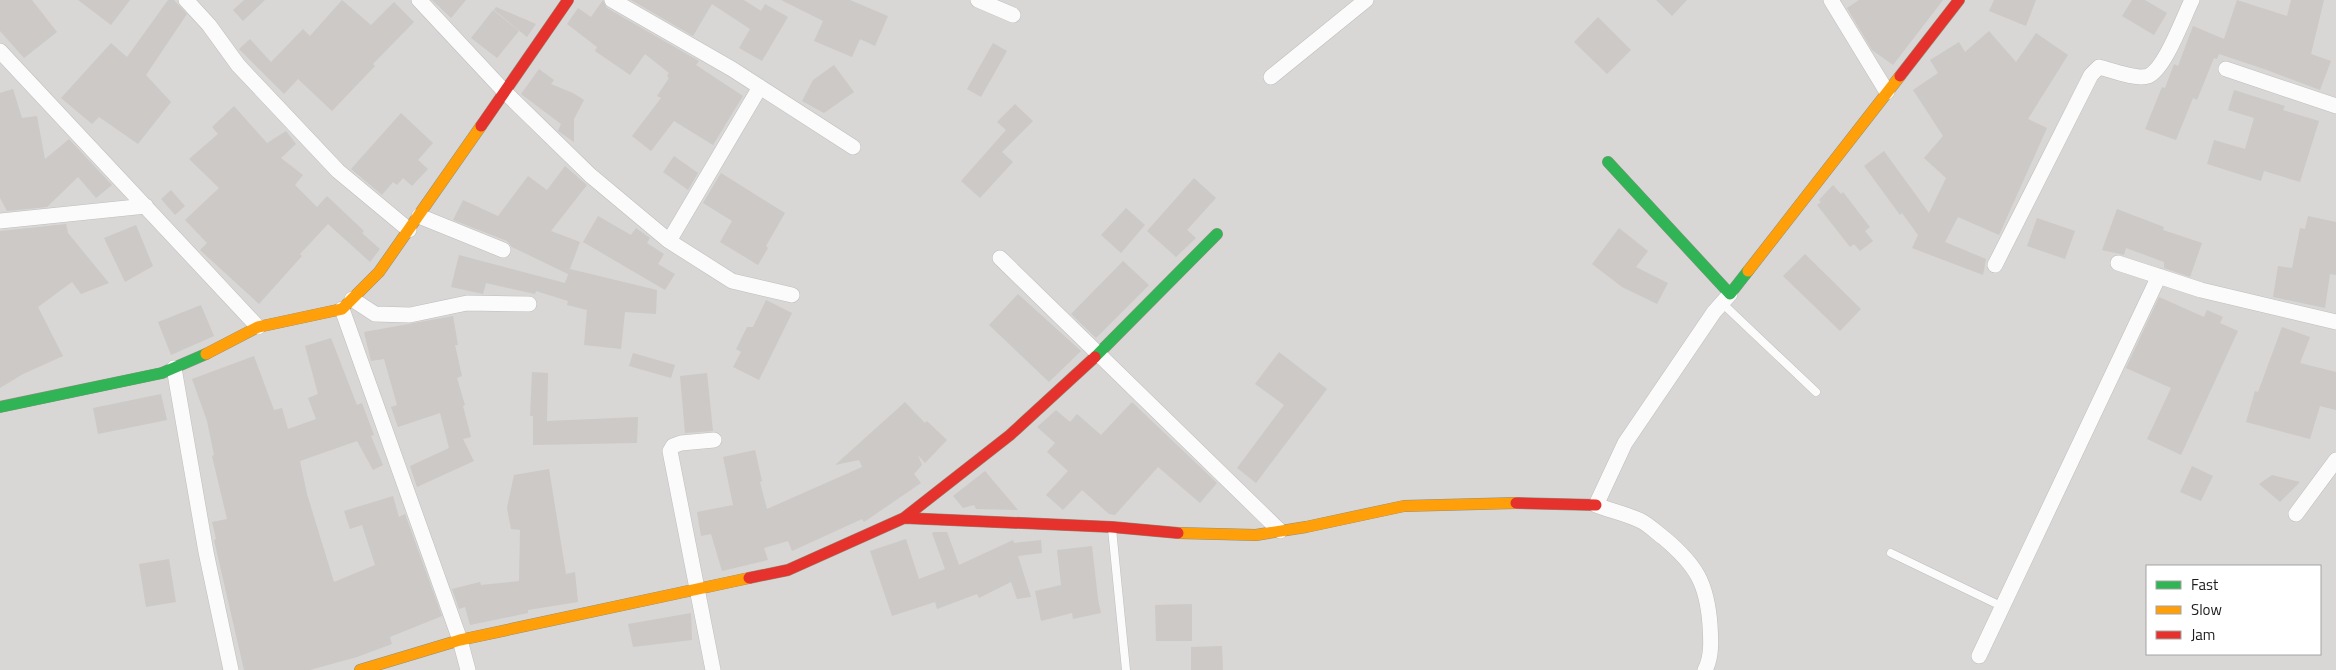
<svg xmlns="http://www.w3.org/2000/svg" width="2336" height="670" viewBox="0 0 2336 670" font-family="'Titillium Web',sans-serif">
  <style>
    .residential { fill: #d8d7d5; fill-rule: evenodd }
    .building { fill: #ccc9c7 }
    .lines { fill: none; stroke-linecap: round; stroke-linejoin: round }
    .lane-casing { stroke: #bfbebc; stroke-width: 9 }
    .street-casing { stroke: #bfbebc; stroke-width: 16 }
    .fast-casing { stroke: #90907e; stroke-width: 12 }
    .slow-casing { stroke: #90907e; stroke-width: 12 }
    .jam-casing { stroke: #90907e; stroke-width: 12 }
    .lane { stroke: #fcfbfb; stroke-width: 8 }
    .street { stroke: #fcfbfb; stroke-width: 15 }
    .fast { stroke: #30b455; stroke-width: 11 }
    .slow { stroke: #ff9f0a; stroke-width: 11 }
    .jam { stroke: #e5322d; stroke-width: 11 }
  </style>
  <rect width="100%" height="100%" fill="#e9e7e4"/>
  <path class="residential" d="M 0,0 L 2336,0 L 2336,670 L 0,670 ZM 2147,566 L 2320,566 L 2320,654 L 2147,654 Z"/>
  <path class="building" d="M 0,0 L 32,0 L 57,32 L 24,58 L 0,31 Z
    M 78,0 L 130,0 L 111,25 Z
    M 168,0 L 174,0 L 187,14 L 146,75 L 171,102 L 138,144 L 99,117 L 92,124 L 61,98 L 111,43 L 127,57 Z
    M 244,0 L 265,0 L 243,21 L 233,10 Z
    M 342,0 L 371,25 L 394,2 L 414,22 L 373,64 L 375,66 L 332,111 L 298,79 L 284,94 L 239,49 L 250,39 L 271,62 L 303,29 L 310,36 Z
    M 432,0 L 466,0 L 451,18 Z
    M 603,0 L 607,8 L 699,61 L 696,65 L 743,96 L 713,145 L 674,121 L 651,151 L 632,136 L 661,98 L 657,96 L 669,78 L 667,76 L 669,73 L 645,54 L 630,75 L 595,51 L 597,47 L 567,24 L 578,8 L 591,17 Z
    M 631,0 L 744,0 L 761,11 L 765,4 L 788,17 L 762,61 L 739,48 L 750,29 L 712,4 L 693,36 Z
    M 781,0 L 850,0 L 888,16 L 875,46 L 860,39 L 852,57 L 814,41 L 823,21 Z
    M 1656,0 L 1687,0 L 1672,16 Z
    M 1859,0 L 1943,0 L 1893,65 L 1872,50 L 1847,8 Z
    M 1994,0 L 2036,0 L 2026,26 L 1989,11 Z
    M 2132,0 L 2145,0 L 2167,13 L 2154,35 L 2122,16 Z
    M 2237,0 L 2287,16 L 2291,0 L 2324,0 L 2311,54 L 2331,61 L 2320,90 L 2267,70 L 2219,54 L 2217,59 L 2214,58 L 2197,100 L 2193,98 L 2176,140 L 2145,129 L 2162,87 L 2165,88 L 2174,64 L 2178,66 L 2193,26 L 2224,39 Z
    M 496,7 L 536,24 L 527,37 L 494,10 Z
    M 493,10 L 519,31 L 497,58 L 471,38 Z
    M 1598,17 L 1631,50 L 1607,74 L 1574,42 Z
    M 1989,31 L 2016,62 L 2036,33 L 2068,55 L 2028,119 L 2047,128 L 1999,235 L 1958,217 L 1945,242 L 1986,259 L 1983,275 L 1912,248 L 1918,235 L 1902,213 L 1900,215 L 1864,166 L 1884,151 L 1929,213 L 1946,178 L 1924,158 L 1943,136 L 1913,90 L 1938,73 L 1930,60 L 1959,42 L 1965,52 Z
    M 993,43 L 1007,51 L 981,97 L 967,89 Z
    M 834,65 L 854,92 L 824,113 L 802,101 L 813,80 Z
    M 539,69 L 554,80 L 551,84 L 573,93 L 584,100 L 574,119 L 574,142 L 558,131 L 561,124 L 521,94 Z
    M 13,89 L 22,118 L 37,116 L 45,159 L 69,139 L 112,185 L 96,198 L 78,177 L 47,207 L 7,211 L 0,198 L 0,93 Z
    M 2234,90 L 2285,106 L 2283,110 L 2319,121 L 2300,182 L 2264,171 L 2261,181 L 2207,164 L 2214,140 L 2245,149 L 2254,118 L 2228,110 Z
    M 1015,104 L 1033,121 L 1002,152 L 1013,162 L 980,198 L 961,181 L 1006,130 L 997,122 Z
    M 234,106 L 267,143 L 286,131 L 296,144 L 281,158 L 303,175 L 295,185 L 317,207 L 327,196 L 364,231 L 362,233 L 380,249 L 370,262 L 328,224 L 300,254 L 302,256 L 259,304 L 200,250 L 207,243 L 185,220 L 219,188 L 189,159 L 218,134 L 212,127 Z
    M 401,113 L 433,143 L 418,160 L 428,169 L 412,186 L 403,178 L 397,185 L 393,182 L 382,195 L 351,169 Z
    M 674,156 L 698,173 L 688,190 L 663,172 Z
    M 565,166 L 587,185 L 551,231 L 580,242 L 568,274 L 512,247 L 507,241 L 453,220 L 463,200 L 498,216 L 528,176 L 547,190 Z
    M 721,173 L 785,213 L 766,246 L 768,248 L 758,265 L 720,242 L 732,221 L 703,203 Z
    M 1194,178 L 1216,198 L 1187,230 L 1196,238 L 1176,257 L 1147,231 Z
    M 1833,185 L 1841,194 L 1843,192 L 1870,227 L 1865,231 L 1873,241 L 1860,251 L 1854,244 L 1850,247 L 1817,205 L 1821,202 L 1819,200 Z
    M 171,190 L 185,206 L 175,215 L 161,199 Z
    M 1126,208 L 1145,225 L 1121,253 L 1101,235 Z
    M 2117,209 L 2164,227 L 2163,230 L 2202,243 L 2190,277 L 2164,268 L 2164,262 L 2126,248 L 2124,255 L 2102,250 Z
    M 598,216 L 631,235 L 636,228 L 650,238 L 647,243 L 664,254 L 658,264 L 675,274 L 665,290 L 583,242 Z
    M 2308,216 L 2336,222 L 2336,275 L 2330,274 L 2325,308 L 2273,297 L 2278,266 L 2292,268 L 2300,228 L 2305,229 Z
    M 2037,218 L 2075,231 L 2065,259 L 2027,246 Z
    M 66,224 L 68,233 L 109,283 L 81,294 L 72,282 L 38,307 L 63,356 L 23,374 L 0,388 L 0,231 Z
    M 136,225 L 153,266 L 125,282 L 104,238 Z
    M 1619,228 L 1648,251 L 1636,267 L 1668,283 L 1657,304 L 1622,287 L 1592,264 Z
    M 1805,254 L 1861,309 L 1840,331 L 1783,276 Z
    M 459,255 L 565,283 L 570,269 L 657,290 L 656,314 L 625,312 L 621,349 L 584,345 L 587,310 L 567,305 L 568,301 L 536,291 L 535,294 L 486,283 L 483,294 L 451,287 Z
    M 1123,261 L 1149,285 L 1096,338 L 1071,314 Z
    M 1018,294 L 1081,351 L 1049,382 L 989,325 Z
    M 2159,297 L 2204,317 L 2207,310 L 2223,317 L 2220,323 L 2238,331 L 2181,455 L 2147,439 L 2171,388 L 2126,368 Z
    M 766,300 L 792,313 L 759,380 L 733,367 L 741,352 L 736,349 L 747,327 L 753,327 Z
    M 201,305 L 214,336 L 171,355 L 158,322 Z
    M 453,316 L 458,345 L 455,345 L 462,376 L 457,378 L 465,405 L 463,406 L 471,437 L 463,439 L 474,461 L 417,487 L 410,466 L 449,448 L 440,413 L 398,427 L 391,407 L 397,405 L 384,359 L 371,361 L 364,332 Z
    M 2282,327 L 2310,337 L 2300,363 L 2336,372 L 2336,410 L 2320,406 L 2310,439 L 2246,422 L 2255,391 L 2258,392 Z
    M 331,338 L 357,405 L 362,403 L 374,435 L 371,436 L 383,465 L 373,470 L 357,441 L 300,461 L 307,494 L 334,582 L 375,565 L 362,525 L 350,529 L 344,511 L 393,496 L 399,517 L 405,514 L 442,616 L 390,637 L 392,644 L 357,657 L 310,670 L 244,670 L 214,540 L 216,539 L 212,522 L 227,519 L 212,456 L 214,455 L 207,421 L 192,379 L 254,356 L 274,410 L 282,408 L 288,429 L 316,419 L 308,398 L 318,394 L 305,346 Z
    M 1279,352 L 1327,389 L 1256,483 L 1237,468 L 1284,405 L 1255,384 Z
    M 633,353 L 675,365 L 671,378 L 629,366 Z
    M 532,372 L 548,373 L 547,421 L 638,417 L 637,443 L 533,445 L 533,416 L 530,416 Z
    M 707,373 L 713,431 L 685,433 L 680,376 Z
    M 161,394 L 167,420 L 98,434 L 93,408 Z
    M 905,402 L 925,423 L 927,421 L 947,440 L 925,463 L 918,455 L 922,465 L 914,474 L 921,483 L 864,522 L 862,519 L 792,551 L 788,541 L 764,548 L 768,560 L 722,571 L 711,534 L 701,536 L 697,512 L 733,505 L 723,457 L 755,450 L 762,481 L 760,482 L 767,509 L 862,467 L 859,460 L 835,465 Z
    M 1132,402 L 1217,483 L 1200,503 L 1158,467 L 1115,515 L 1109,514 L 1082,490 L 1063,510 L 1046,495 L 1068,471 L 1047,452 L 1055,443 L 1037,427 L 1056,410 L 1070,422 L 1077,414 L 1101,435 Z
    M 2192,466 L 2213,476 L 2201,501 L 2180,492 Z
    M 549,469 L 566,574 L 575,572 L 578,602 L 528,610 L 528,613 L 470,625 L 465,607 L 459,609 L 452,589 L 480,582 L 481,585 L 519,581 L 520,530 L 511,529 L 507,508 L 514,475 Z
    M 985,471 L 1018,510 L 976,509 L 974,505 L 963,508 L 953,496 Z
    M 2272,475 L 2300,482 L 2280,502 L 2259,484 Z
    M 934,532 L 947,532 L 959,565 L 1013,540 L 1014,543 L 1041,540 L 1042,553 L 1018,556 L 1031,597 L 1017,599 L 1011,582 L 979,598 L 977,594 L 937,609 L 935,602 L 892,616 L 870,551 L 906,539 L 919,579 L 945,569 L 932,533 Z
    M 1092,546 L 1098,599 L 1101,613 L 1073,619 L 1072,613 L 1041,621 L 1035,591 L 1061,585 L 1057,550 Z
    M 169,559 L 176,602 L 146,607 L 139,564 Z
    M 1192,604 L 1192,641 L 1156,641 L 1155,605 Z
    M 691,613 L 692,640 L 633,647 L 628,624 Z
    M 1222,646 L 1223,670 L 1191,670 L 1191,647 Z"/>
  <g class="lines">
    <g class="lane-casing">
      <path id="lane" d="M 1722,303 L 1816,392
        M 1112,529 L 1126,670
        M 1891,553 L 2003,607"/>
    </g>
    <g class="street-casing">
      <path id="street" d="M 186,0 L 209,25 L 238,65 L 338,171 L 409,230
        M 419,0 L 504,91 L 590,175 L 669,241 L 732,281 L 792,295
        M 612,0 L 732,69 L 853,147
        M 978,0 L 1013,15
        M 1831,0 L 1887,92
        M 0,51 L 258,327
        M 2226,69 L 2336,106
        M 1271,77 L 1366,0
        M 419,216 L 503,250
        M 0,221 L 146,206
        M 669,241 L 760,87
        M 1000,258 L 1280,531
        M 2118,263 L 2201,290 L 2336,322
        M 1995,265 L 2091,75 L 2099,67 C 2111,70 2137,80 2148,76 C 2165,69 2183,18 2192,0
        M 352,299 L 375,314 L 410,315 L 467,303 L 529,304
        M 342,309 L 460,640 L 468,670
        M 174,368 L 206,552 L 231,670
        M 2296,514 L 2336,460
        M 1979,656 L 2159,276
        M 713,670 L 670,451 L 673,446 L 681,443 L 714,440
        M 1705,670 C 1712,657 1711,640 1710,625 C 1707,583 1696,565 1664,538 C 1657,533 1650,526 1643,522 C 1628,514 1611,511 1596,505 L 1625,443 L 1714,312 L 1730,294"/>
    </g>
    <g class="fast-casing">
      <path id="fast" d="M 1608,162 L 1730,294 L 1748,271
        M 1095,357 L 1217,234
        M 0,407 L 162,373 L 206,354"/>
    </g>
    <g class="slow-casing">
      <path id="slow" d="M 1748,271 L 1900,76
        M 206,354 L 258,327 L 342,309 L 379,272 L 481,126
        M 1178,533 L 1256,535 L 1306,527 L 1404,506 L 1516,503
        M 360,670 L 460,640 L 749,578"/>
    </g>
    <g class="jam-casing">
      <path id="jam" d="M 1900,76 L 1959,0
        M 481,126 L 568,0
        M 1516,503 L 1596,505
        M 904,518 L 1112,527 L 1178,533
        M 749,578 L 788,570 L 904,518 L 1010,435 L 1095,357"/>
    </g>
    <use href="#lane" class="lane"/>
    <use href="#street" class="street"/>
    <use href="#fast" class="fast"/>
    <use href="#slow" class="slow"/>
    <use href="#jam" class="jam"/>
  </g>
  <rect x="2146" y="565" width="175" height="90" fill="#ffffff" stroke="#a4a4a4"/>
  <rect x="2156" y="581" width="25" height="8" fill="#30b455" stroke="#a4a4a4"/>
  <text x="2191" y="590" font-size="15" fill="#1b1b1b">Fast</text>
  <rect x="2156" y="606" width="25" height="8" fill="#ff9f0a" stroke="#a4a4a4"/>
  <text x="2191" y="615" font-size="15" fill="#1b1b1b">Slow</text>
  <rect x="2156" y="631" width="25" height="8" fill="#e5322d" stroke="#a4a4a4"/>
  <text x="2191" y="640" font-size="15" fill="#1b1b1b">Jam</text>
</svg>
